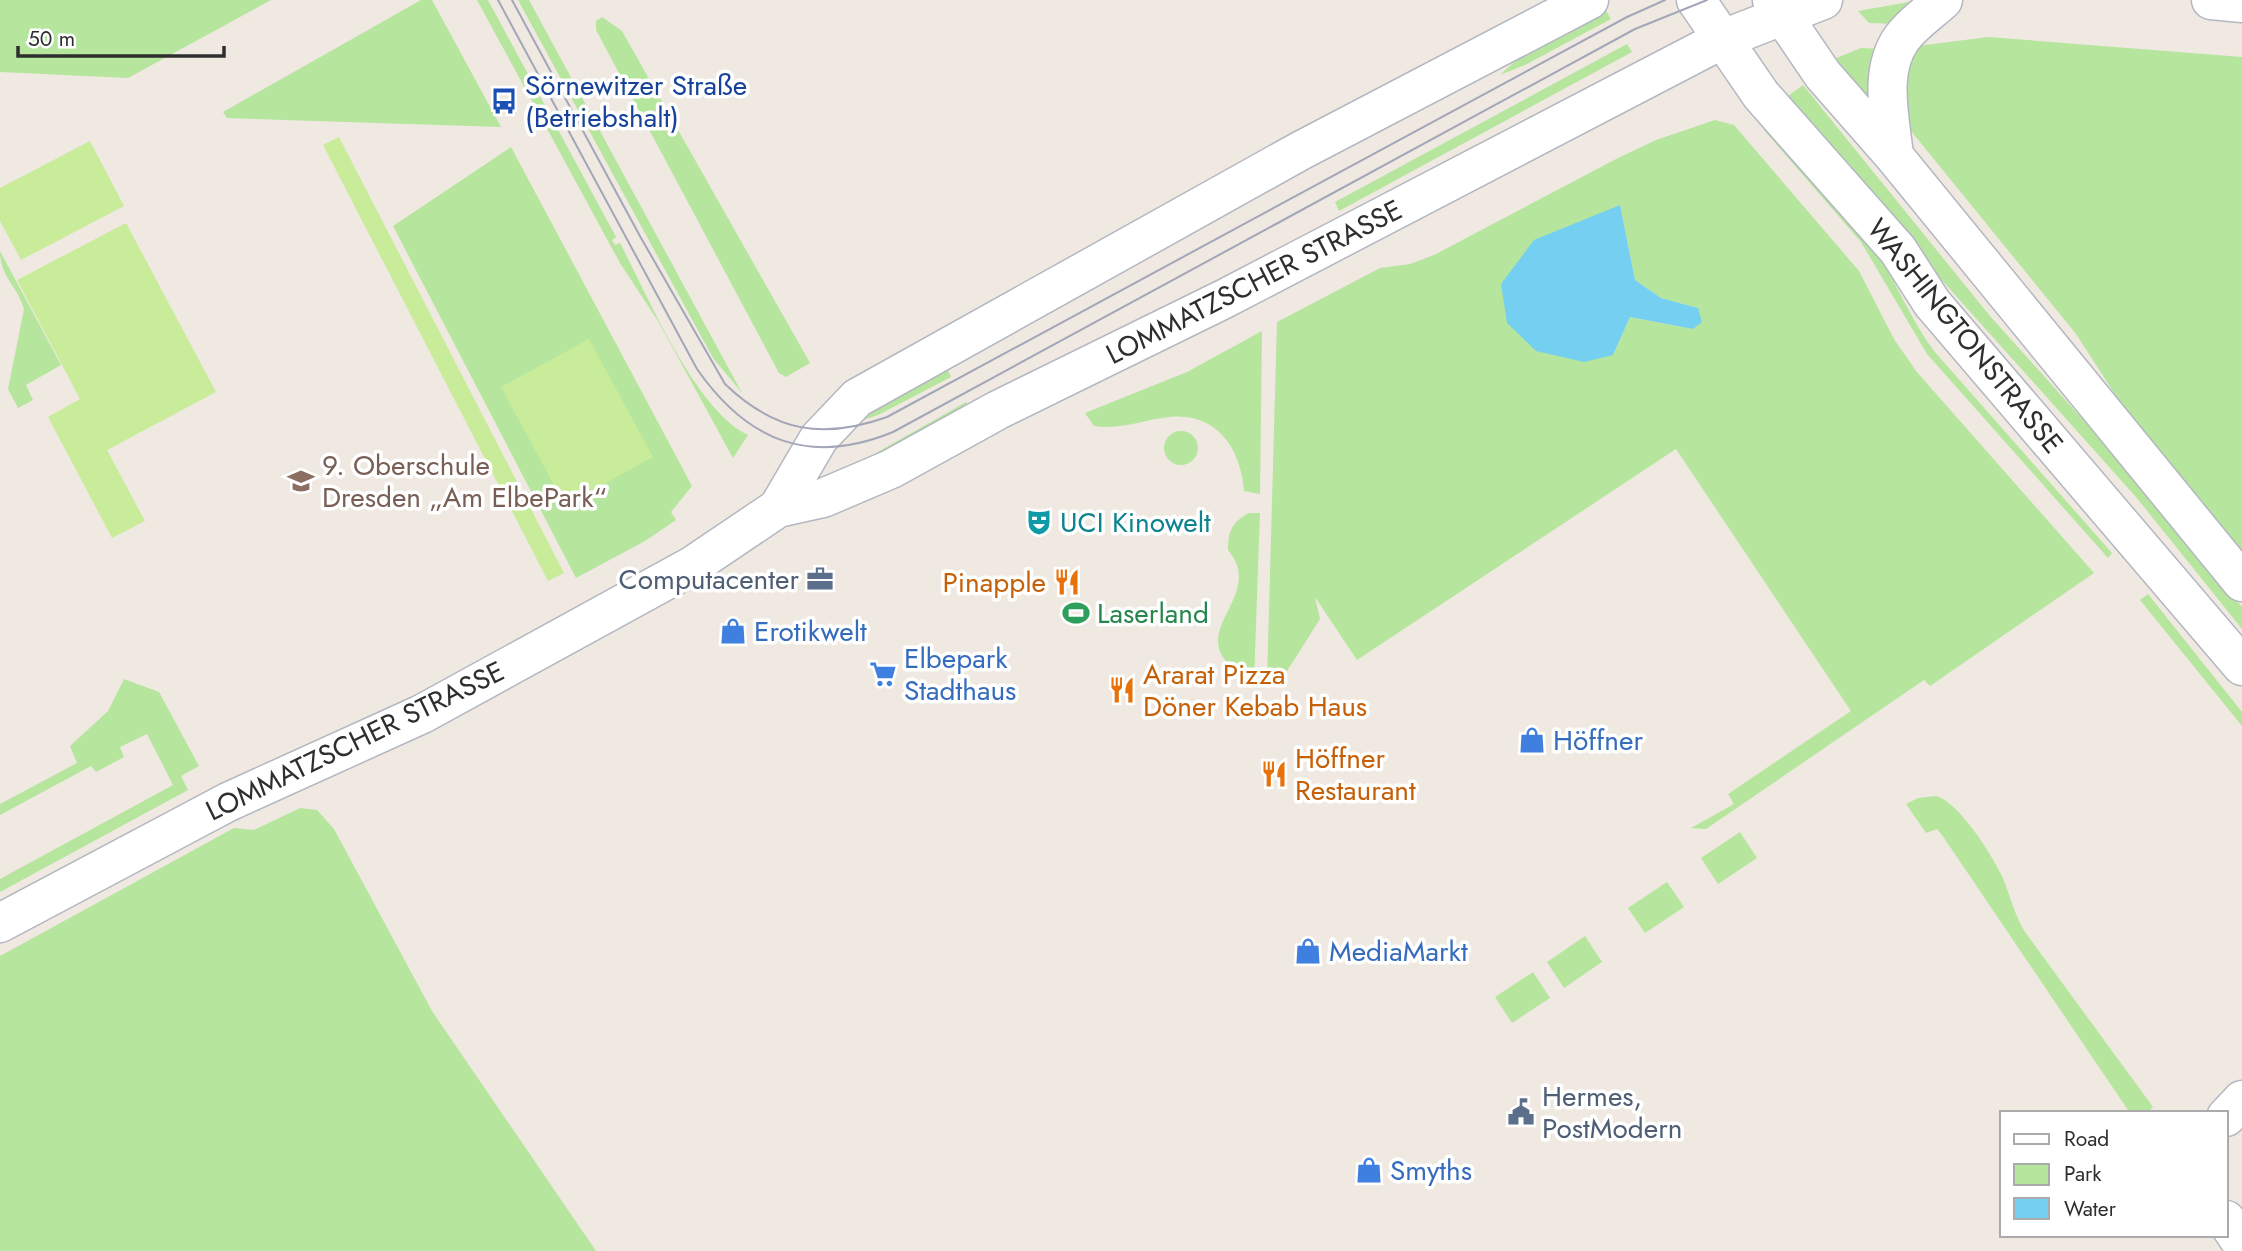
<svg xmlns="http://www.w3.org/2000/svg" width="2242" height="1251" viewBox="0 0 2242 1251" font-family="Jost,sans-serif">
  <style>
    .green { fill: #b6e59e; fill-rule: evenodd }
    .pitch { fill: #c9ec9a }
    .water { fill: #75cff0 }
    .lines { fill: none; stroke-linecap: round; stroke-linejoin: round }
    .secondary-casing { stroke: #b4b7c1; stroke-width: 41 }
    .secondary { stroke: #fff; stroke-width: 38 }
    .tram { stroke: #a3a6b8; stroke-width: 2 }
    .labels { text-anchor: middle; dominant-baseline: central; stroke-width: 7; stroke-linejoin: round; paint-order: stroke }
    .transit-label { font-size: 28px; fill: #164399; stroke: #fff; text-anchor: start }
    .street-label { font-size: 28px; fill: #2e2e2e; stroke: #fff }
    .education-label { font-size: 28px; fill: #785e54; stroke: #fff; text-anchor: start }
    .culture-label { font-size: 28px; fill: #0d838f; stroke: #fff; text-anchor: start }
    .service-label { font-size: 28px; fill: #4e5e75; stroke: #fff; text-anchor: end }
    .food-label { font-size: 28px; fill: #c56008; stroke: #fff; text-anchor: start }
    .leisure-label { font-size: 28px; fill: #27864d; stroke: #fff; text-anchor: start }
    .shop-label { font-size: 28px; fill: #366cbe; stroke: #fff; text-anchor: start }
  </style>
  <rect width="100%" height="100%" fill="#efe9e1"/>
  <path class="green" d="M 0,0 L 271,0 L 128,78 L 0,72 Z
    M 421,0 L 432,0 L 501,127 L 227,118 L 223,112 Z
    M 477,0 L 488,0 L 616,237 L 612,240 L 615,245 L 620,243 C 648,296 695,410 748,435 L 733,458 L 658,321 L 620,263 Z
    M 518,0 L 529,0 L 742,393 L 713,358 Z
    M 1920,0 L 1899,24 L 1869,23 L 1858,11 Z
    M 1605,9 L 1611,19 L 1525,65 L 1500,75 L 1526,51 Z
    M 602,17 L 622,31 L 810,363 L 786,377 L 779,373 L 596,30 L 596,21 Z
    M 1988,37 L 2242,57 L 2242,562 L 2145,441 L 2076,334 L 1911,131 L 1902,105 L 1910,47 Z
    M 1627,44 L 1632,52 L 1339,211 L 1335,202 Z
    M 1861,48 L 1885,49 L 1882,117 L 1834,59 Z
    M 1803,85 L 1990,316 L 2147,491 L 2242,607 L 2242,629 L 2136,497 L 1819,143 L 1784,99 Z
    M 1762,118 C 1797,157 1838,196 1869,240 C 1894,276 1908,316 1934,351 L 2112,553 L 2108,558 L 1927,354 L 1861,242 L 1764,130 Z
    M 1715,120 L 1734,125 L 1859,271 L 1894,339 L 1916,371 L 2094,573 L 1930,686 L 1924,680 L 1706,829 L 1691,828 L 1734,804 L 1728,794 L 1851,711 L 1676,449 L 1357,660 L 1315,597 L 1320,619 L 1287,671 L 1267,682 L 1277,322 L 1380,268 L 1410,264 L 1434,255 L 1618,158 L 1656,140 ZM 1620,205 L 1635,280 L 1661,298 L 1698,308 L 1693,329 L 1630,317 L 1613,355 Z
    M 511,147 L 692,486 L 671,512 L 676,520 L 645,541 L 576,578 L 393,226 Z
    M 0,251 L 61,365 L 26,385 L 33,400 L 18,408 L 8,389 L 24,309 C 17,285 0,277 0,251 Z
    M 1262,331 L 1260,494 L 1244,491 C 1241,449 1217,412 1169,417 C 1143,420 1120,430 1094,426 L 1085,413 L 1187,372 Z
    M 946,366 L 951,377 L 878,415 L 860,421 L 879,403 Z
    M 966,402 L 971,412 L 823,483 Z
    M1164 448a17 17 0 1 1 34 0a17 17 0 1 1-34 0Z
    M 1249,513 L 1260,513 L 1254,682 C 1167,636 1271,601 1228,550 C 1228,531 1232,522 1249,513 Z
    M 2148,594 L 2242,712 L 2242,726 L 2140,600 Z
    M 124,679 L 159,692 L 199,766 L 181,776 L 188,790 L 0,892 L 0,879 L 173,785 L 147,734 L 120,747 L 124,757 L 96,772 L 91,766 L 0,815 L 0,804 L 77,763 L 70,746 L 108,711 Z
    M 1936,796 C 1959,802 1991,854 2002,876 C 2010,895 2014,914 2025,932 L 2153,1107 L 2147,1113 L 2130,1113 L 1942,835 L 1937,829 L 1926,833 L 1906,804 L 1918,798 Z
    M 300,808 L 317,810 L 334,829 L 432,1011 L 596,1251 L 0,1251 L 0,956 L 234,828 L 254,830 Z
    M 1740,832 L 1757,858 L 1718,884 L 1701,858 Z
    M 1667,882 L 1684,907 L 1645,933 L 1628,908 Z
    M 1585,936 L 1602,962 L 1564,988 L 1547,962 Z
    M 1533,972 L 1550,998 L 1512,1023 L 1495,997 Z"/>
  <path class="pitch" d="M 339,137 L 564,573 L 548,581 L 323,145 Z
    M 90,141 L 124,206 L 21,260 L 0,221 L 0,188 Z
    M 126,223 L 216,392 L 107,450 L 145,521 L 112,538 L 48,417 L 80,399 L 17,280 Z
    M 589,339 L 653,457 L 565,505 L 501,387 Z"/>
  <path class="water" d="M 1620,205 L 1635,280 L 1661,298 L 1698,308 L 1702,322 L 1693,329 L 1630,317 L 1613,355 L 1584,362 L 1536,351 L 1507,323 L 1501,284 L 1534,240 Z"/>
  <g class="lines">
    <g class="secondary-casing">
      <path id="secondary" d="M 1696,0 L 1761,95 L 1898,250 L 1932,303 L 2242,666
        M 1772,0 L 1823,75 L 1894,156 L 2242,582
        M 2211,0 L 2242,3
        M 1894,156 C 1890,117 1878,71 1902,38 C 1913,23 1930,12 1943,0
        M 778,508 L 819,438 L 857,398 L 1300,151 L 1589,0
        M 0,923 L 228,802 L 422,714 L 692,566 L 778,508 L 823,498 L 891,469 L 998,410 L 1224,299 L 1723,39 L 1823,0
        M 2226,1117 L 2242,1100
        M 2226,1220 L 2242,1244"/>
    </g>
    <use href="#secondary" class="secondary"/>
    <path class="tram" d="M 498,0 L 697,369 C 748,442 810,466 893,432 L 1635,29 L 1707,0
      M 512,0 L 641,238 L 725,384 C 775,432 823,440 887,417 L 1627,17 L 1665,0"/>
  </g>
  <defs>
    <g id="bus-bare" transform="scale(2.1)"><path d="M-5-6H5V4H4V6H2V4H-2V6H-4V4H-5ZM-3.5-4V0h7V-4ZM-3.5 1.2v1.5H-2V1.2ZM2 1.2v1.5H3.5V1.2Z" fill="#1a4fb4" stroke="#fff" stroke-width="2.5" paint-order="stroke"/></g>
    <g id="school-bare" transform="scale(2.1)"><path d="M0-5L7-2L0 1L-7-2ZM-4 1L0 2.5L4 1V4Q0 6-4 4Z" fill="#8d6e63" stroke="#fff" stroke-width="2.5" paint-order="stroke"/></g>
    <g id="theatre-bare" transform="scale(2.1)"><path d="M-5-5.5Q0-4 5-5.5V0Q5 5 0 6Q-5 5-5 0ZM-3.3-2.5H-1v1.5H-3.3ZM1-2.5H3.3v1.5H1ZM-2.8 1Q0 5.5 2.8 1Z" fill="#0f9aa8" stroke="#fff" stroke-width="2.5" paint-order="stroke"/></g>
    <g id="office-bare" transform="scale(2.1)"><path d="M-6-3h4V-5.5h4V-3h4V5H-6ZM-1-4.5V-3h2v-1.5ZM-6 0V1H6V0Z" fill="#5c6f8a" stroke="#fff" stroke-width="2.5" paint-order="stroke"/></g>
    <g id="restaurant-bare" transform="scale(2.1)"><path d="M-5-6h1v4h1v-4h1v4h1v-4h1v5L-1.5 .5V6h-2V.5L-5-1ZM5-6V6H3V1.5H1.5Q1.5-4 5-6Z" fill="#e8710a" stroke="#fff" stroke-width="2.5" paint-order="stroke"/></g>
    <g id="stadium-bare" transform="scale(2.1)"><path d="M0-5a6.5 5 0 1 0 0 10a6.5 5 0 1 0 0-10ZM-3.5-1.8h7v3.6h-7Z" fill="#2e9e5b" stroke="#fff" stroke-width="2.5" paint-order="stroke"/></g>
    <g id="shop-bare" transform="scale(2.1)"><path d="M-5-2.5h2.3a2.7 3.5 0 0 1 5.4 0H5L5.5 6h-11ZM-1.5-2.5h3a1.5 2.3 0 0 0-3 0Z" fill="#3f7fe0" stroke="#fff" stroke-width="2.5" paint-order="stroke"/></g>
    <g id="supermarket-bare" transform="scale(2.1)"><path d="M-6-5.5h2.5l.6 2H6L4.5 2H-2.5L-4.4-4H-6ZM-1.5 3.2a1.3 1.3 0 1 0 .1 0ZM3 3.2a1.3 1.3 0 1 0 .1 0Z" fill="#3f7fe0" stroke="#fff" stroke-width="2.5" paint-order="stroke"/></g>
    <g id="civic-bare" transform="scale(2.1)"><path d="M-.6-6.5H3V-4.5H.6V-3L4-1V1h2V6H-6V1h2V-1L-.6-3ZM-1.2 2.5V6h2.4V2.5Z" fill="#5c6f8a" stroke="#fff" stroke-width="2.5" paint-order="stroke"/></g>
  </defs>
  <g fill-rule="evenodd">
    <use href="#bus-bare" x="504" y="101"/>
    <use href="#school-bare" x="301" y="481"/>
    <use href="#theatre-bare" x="1039" y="522"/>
    <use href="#office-bare" x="820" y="579"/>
    <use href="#restaurant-bare" x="1067" y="582"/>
    <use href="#stadium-bare" x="1076" y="613"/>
    <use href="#shop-bare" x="733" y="631"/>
    <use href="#supermarket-bare" x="883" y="674"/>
    <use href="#restaurant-bare" x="1122" y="690"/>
    <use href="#shop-bare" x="1532" y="740"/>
    <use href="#restaurant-bare" x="1274" y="774"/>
    <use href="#shop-bare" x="1308" y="951"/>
    <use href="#civic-bare" x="1521" y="1112"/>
    <use href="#shop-bare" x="1369" y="1170"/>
  </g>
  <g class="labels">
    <g class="transit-label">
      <text x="525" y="85">Sörnewitzer Straße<tspan x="525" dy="32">(Betriebshalt)</tspan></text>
    </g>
    <g class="street-label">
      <text transform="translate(1254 282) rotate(-27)">LOMMATZSCHER STRASSE</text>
      <text transform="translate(1965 336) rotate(51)">WASHINGTONSTRASSE</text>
      <text transform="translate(355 741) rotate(-26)">LOMMATZSCHER STRASSE</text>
    </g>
    <g class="education-label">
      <text x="322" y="465">9. Oberschule<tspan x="322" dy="32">Dresden „Am ElbePark“</tspan></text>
    </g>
    <g class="culture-label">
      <text x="1060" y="522">UCI Kinowelt</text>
    </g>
    <g class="service-label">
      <text x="799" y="579">Computacenter</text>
      <text x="1542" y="1096" text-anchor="start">Hermes,<tspan x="1542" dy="32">PostModern</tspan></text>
    </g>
    <g class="food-label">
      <text x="1046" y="582" text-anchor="end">Pinapple</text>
      <text x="1143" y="674">Ararat Pizza<tspan x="1143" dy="32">Döner Kebab Haus</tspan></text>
      <text x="1295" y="758">Höffner<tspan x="1295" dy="32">Restaurant</tspan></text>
    </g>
    <g class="leisure-label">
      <text x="1097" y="613">Laserland</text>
    </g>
    <g class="shop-label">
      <text x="754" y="631">Erotikwelt</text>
      <text x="904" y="658">Elbepark<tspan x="904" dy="32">Stadthaus</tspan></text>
      <text x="1553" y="740">Höffner</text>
      <text x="1329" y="951">MediaMarkt</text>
      <text x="1390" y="1170">Smyths</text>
    </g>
  </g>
  <rect x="2000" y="1111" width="228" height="126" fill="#ffffff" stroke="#ababab" stroke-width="2"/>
  <rect x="2014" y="1134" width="35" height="10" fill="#ffffff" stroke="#ababab" stroke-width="2"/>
  <text x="2064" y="1146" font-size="21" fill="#2e2e2e">Road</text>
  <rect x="2014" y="1164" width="35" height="21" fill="#b6e59e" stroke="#ababab" stroke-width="2"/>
  <text x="2064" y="1181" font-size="21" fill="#2e2e2e">Park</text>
  <rect x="2014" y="1198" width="35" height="21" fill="#75cff0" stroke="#ababab" stroke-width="2"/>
  <text x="2064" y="1216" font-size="21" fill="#2e2e2e">Water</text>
  <path d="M18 46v10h206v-10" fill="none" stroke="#2e2e2e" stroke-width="3.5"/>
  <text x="28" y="46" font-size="21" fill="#2e2e2e" stroke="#ffffff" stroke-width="5" paint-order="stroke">50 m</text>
</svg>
